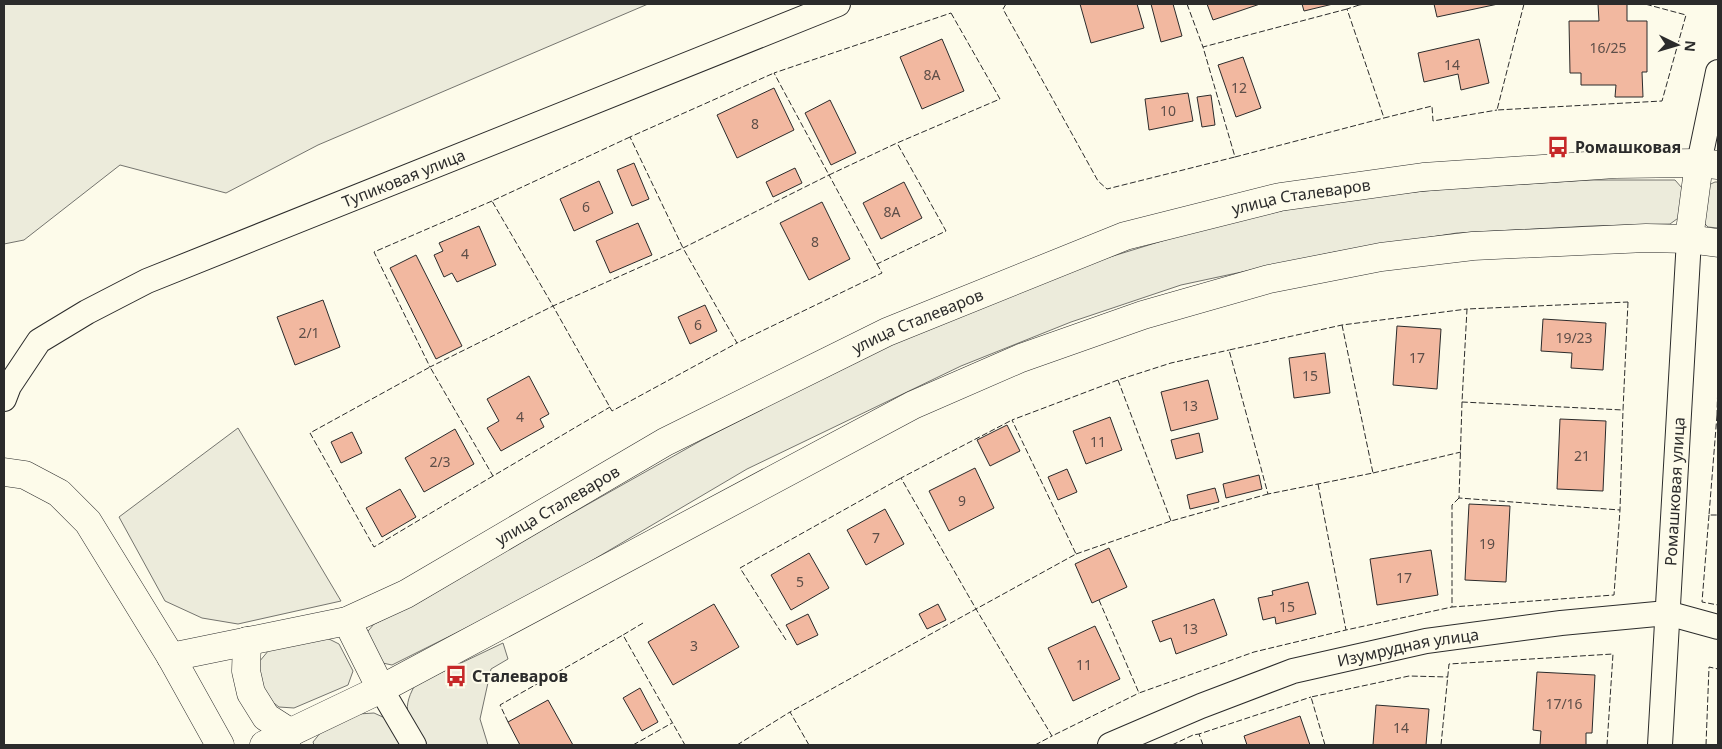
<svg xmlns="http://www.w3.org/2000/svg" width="1722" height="749" viewBox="0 0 1722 749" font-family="'Noto Sans',sans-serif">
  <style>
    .green { fill: #ecebdb; stroke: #74746e }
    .building { fill: #f2b8a0; stroke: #2b2b2b }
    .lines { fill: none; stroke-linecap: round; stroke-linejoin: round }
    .minor-casing { stroke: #2b2b2b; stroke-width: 26 }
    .secondary-casing { stroke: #2b2b2b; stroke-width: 29 }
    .minor { stroke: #fdfbea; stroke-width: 24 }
    .secondary { stroke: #fdfbea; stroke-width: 28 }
    .fence { stroke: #2b2b2b; stroke-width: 1; stroke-dasharray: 6 2.5; stroke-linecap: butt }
    .labels { text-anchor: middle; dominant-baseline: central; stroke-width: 4; stroke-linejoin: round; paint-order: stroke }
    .number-label { font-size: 14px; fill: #5d4e48 }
    .poi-label { font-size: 16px; font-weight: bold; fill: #2b2b2b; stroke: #fdfbea; text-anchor: start }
    .street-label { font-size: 16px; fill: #2b2b2b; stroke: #fdfbea }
  </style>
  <rect width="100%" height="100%" fill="#fdfbea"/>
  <path class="green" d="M 4,4 L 648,4 L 318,145 L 226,193 L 120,165 L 24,240 L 4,244 Z
    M 1590,180 L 1675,180 L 1682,188 L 1681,216 L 1670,224 L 1592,226 L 1457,233 L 1335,252 L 1181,285 L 1071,322 L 961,366 L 747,469 L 542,590 L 392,665 L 378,662 L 363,637 L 374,624 L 421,601 L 512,547 L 702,440 L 847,365 L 983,303 L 1100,260 L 1201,229 L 1325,201 L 1445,189 Z
    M 1715,182 L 1718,182 L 1718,228 L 1708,227 L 1698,217 L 1702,188 Z
    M 238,428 L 341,601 L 238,624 L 202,618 L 165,601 L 119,517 Z
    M 327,638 L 339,644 L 353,671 L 348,685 L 294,708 L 279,707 L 266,697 L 257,677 L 259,662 L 269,650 Z
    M 503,643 L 508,659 L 491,669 L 480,719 L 488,745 L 424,745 C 411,721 399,713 415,685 Z
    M 374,713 L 385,718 L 406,745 L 314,745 L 313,742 L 321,732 L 358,714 Z"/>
  <path class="building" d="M 1080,4 L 1137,4 L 1144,28 L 1091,43 Z
    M 1151,4 L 1173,4 L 1182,36 L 1161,42 Z
    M 1207,4 L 1260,4 L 1213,20 Z
    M 1302,4 L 1333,4 L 1304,11 Z
    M 1434,4 L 1498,4 L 1437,17 Z
    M 1598,4 L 1627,4 L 1627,21 L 1647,21 L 1647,72 L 1642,72 L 1643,97 L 1615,97 L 1616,85 L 1581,85 L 1581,73 L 1570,73 L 1569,21 L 1599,21 Z
    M 942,39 L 964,91 L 922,109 L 900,57 Z
    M 1479,39 L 1489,83 L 1461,90 L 1458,74 L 1424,82 L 1418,53 Z
    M 1243,57 L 1261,108 L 1236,117 L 1218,65 Z
    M 774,88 L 794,130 L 737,158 L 717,115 Z
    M 1188,93 L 1193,121 L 1149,130 L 1145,99 Z
    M 1211,95 L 1215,125 L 1202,127 L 1197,97 Z
    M 830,100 L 856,153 L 831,165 L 805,113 Z
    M 634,163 L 649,199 L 632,206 L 617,170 Z
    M 795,168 L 802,183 L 773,197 L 766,182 Z
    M 599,181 L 613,213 L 574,231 L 560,199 Z
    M 904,182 L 922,218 L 881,239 L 863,203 Z
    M 822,202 L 850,259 L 809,280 L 780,223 Z
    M 638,223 L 652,255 L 610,273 L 596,241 Z
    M 479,226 L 496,265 L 457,282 L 452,273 L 444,277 L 434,255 L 443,251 L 439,243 Z
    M 416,255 L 462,346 L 436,359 L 390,268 Z
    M 323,300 L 340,347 L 295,365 L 277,317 Z
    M 705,305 L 717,331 L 690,344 L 678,317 Z
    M 1543,319 L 1606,323 L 1603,370 L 1571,368 L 1572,353 L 1541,351 Z
    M 1397,326 L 1441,329 L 1437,389 L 1393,385 Z
    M 1325,353 L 1330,393 L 1294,398 L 1289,358 Z
    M 529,376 L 549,414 L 540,419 L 544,427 L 501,451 L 487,428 L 499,421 L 487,399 Z
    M 1208,380 L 1218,419 L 1171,431 L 1161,392 Z
    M 1110,417 L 1122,450 L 1086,464 L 1073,431 Z
    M 1560,419 L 1606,421 L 1603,491 L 1557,489 Z
    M 1007,425 L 1020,451 L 990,466 L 977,440 Z
    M 455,429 L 474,464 L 424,492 L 405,458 Z
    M 352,432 L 362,453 L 341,463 L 331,442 Z
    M 1199,433 L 1203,452 L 1176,459 L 1171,440 Z
    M 975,468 L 994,508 L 949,531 L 929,491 Z
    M 1067,469 L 1077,492 L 1058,500 L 1048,477 Z
    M 1259,475 L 1262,489 L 1226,498 L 1223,484 Z
    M 1215,488 L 1219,502 L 1190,509 L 1187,495 Z
    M 400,489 L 416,517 L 382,537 L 366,508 Z
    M 1469,504 L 1510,506 L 1506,582 L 1465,580 Z
    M 885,509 L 904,544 L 866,565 L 847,530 Z
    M 1109,548 L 1127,587 L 1092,603 L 1075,564 Z
    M 1431,550 L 1438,595 L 1377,605 L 1370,559 Z
    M 809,553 L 829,588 L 791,610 L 771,575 Z
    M 1308,582 L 1316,614 L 1276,624 L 1275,617 L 1263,620 L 1258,598 L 1273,595 L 1272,591 Z
    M 1214,599 L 1227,635 L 1176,654 L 1171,638 L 1160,642 L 1152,621 Z
    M 714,604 L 739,647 L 673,685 L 648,642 Z
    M 938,604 L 946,620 L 927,629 L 919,614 Z
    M 808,614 L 818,635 L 797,645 L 786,625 Z
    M 1095,626 L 1120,679 L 1073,701 L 1048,648 Z
    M 1537,672 L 1595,675 L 1592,733 L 1586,733 L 1586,745 L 1540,745 L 1541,731 L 1533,730 Z
    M 640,688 L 658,722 L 642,731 L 623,698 Z
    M 548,700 L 573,745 L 520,745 L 508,722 Z
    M 1376,705 L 1429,709 L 1426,745 L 1373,745 Z
    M 1300,716 L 1310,745 L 1247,745 L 1244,736 Z"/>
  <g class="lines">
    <g class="minor-casing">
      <g id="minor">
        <path d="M 1699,163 L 1718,72"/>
        <path id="s1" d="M 4,399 L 9,386 L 39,341 L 87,312 L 147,281 L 838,4"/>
        <path d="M 381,689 L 414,745"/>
        <path id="s2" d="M 1110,745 L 1201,706 L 1293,671 L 1426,641 L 1561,623 L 1667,613 L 1718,627"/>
        <path id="s3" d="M 1660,745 L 1689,239"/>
      </g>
    </g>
    <g class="secondary-casing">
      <g id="secondary">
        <path d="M 1689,239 L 1699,163"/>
        <path d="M 4,472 L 25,475 L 59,493 L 88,522 L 171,657 L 220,745"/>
        <path d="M 347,621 L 381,689"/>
        <path d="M 247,641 L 246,671 L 251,693 L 266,717 L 291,733"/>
        <path id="s4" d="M 171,657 L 347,621 L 406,594 L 665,442 L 887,332 L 1125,236 L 1280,197 L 1423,177 L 1615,164 L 1699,163 L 1718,165"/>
        <path d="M 264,745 L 381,689 L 913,405 L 1021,358 L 1143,315 L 1269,279 L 1381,257 L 1473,246 L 1646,238 L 1689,239 L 1718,243"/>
      </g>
    </g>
    <use href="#minor" class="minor"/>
    <use href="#secondary" class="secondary"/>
    <path class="fence" d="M 1006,4 L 1003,9 L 1098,181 L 1107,189 L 1235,157
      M 1187,4 L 1203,47
      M 1358,4 L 1359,5 L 1365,4
      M 1524,4 L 1497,110 L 1662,101 L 1686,15 L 1645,4
      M 1359,5 L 1347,9 L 1384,118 L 1432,106 L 1433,121 L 1497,110
      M 1347,9 L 1203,47 L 1235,157 L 1384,118
      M 951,13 L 1000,99 L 897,143 L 829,175 L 774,73 Z
      M 630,137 L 492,201 L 553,306 L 683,248 L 630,137 L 774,73
      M 492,201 L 374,252 L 430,367 L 553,306 L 612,411 L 737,343
      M 877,264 L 882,273 L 737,343 L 683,248 L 829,175 L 877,264 L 946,231 L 897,143
      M 1628,302 L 1623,410 L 1462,402 L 1467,309 Z
      M 1342,325 L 1373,473 L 1268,494 L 1229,350 L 1342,325 L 1467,309
      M 1118,380 L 1012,420 L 1076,554 L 976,609 L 1052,736 L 1139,693
      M 1462,402 L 1459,498 L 1620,510 L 1623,410
      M 1717,415 L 1709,515 L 1718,515
      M 1718,415 L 1717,415 L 1718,379
      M 1373,473 L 1461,452
      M 493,476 L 374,547 L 310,433 L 430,367 L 493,476 L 610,407
      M 1318,484 L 1346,630 L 1452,607
      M 1459,498 L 1452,505 L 1452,607 L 1614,595 L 1620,510
      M 1709,515 L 1702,602 L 1718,605
      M 1171,521 L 1118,380 L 1171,363 L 1229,350
      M 1076,554 L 1171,521 L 1268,494
      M 1099,600 L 1139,693 L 1254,652 L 1346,630
      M 643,623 L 623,635 L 685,745
      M 786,640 L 740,568 L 901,478
      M 508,722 L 500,705 L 623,635
      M 633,745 L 672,723
      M 737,745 L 790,712
      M 809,745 L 790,712 L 976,609 L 901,478 L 1012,420
      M 1035,745 L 1052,736
      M 1172,745 L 1193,735 L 1199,734
      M 1203,745 L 1199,734 L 1311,697
      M 1325,745 L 1311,697 L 1409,676 L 1448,677
      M 1441,745 L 1449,664 L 1613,654 L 1607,745
      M 1706,745 L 1709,667 L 1718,669"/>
  </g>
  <defs>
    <g id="bus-bare" transform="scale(1.725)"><path d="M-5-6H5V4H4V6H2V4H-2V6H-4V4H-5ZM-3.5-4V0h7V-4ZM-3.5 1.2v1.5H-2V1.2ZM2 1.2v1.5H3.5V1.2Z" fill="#c62828" stroke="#fdfbea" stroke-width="2.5" paint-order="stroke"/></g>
  </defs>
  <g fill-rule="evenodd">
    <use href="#bus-bare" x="1558" y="147"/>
    <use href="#bus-bare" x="456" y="676"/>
  </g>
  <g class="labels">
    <g class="number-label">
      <text x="1608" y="47">16/25</text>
      <text x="1452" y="64">14</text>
      <text x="932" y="74">8А</text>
      <text x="1239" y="87">12</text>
      <text x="1168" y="110">10</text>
      <text x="755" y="123">8</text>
      <text x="586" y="206">6</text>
      <text x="892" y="211">8А</text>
      <text x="815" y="241">8</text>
      <text x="465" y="253">4</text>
      <text x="698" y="324">6</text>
      <text x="309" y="332">2/1</text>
      <text x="1574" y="337">19/23</text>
      <text x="1417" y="357">17</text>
      <text x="1310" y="375">15</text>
      <text x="1190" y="405">13</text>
      <text x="520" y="416">4</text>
      <text x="1098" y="441">11</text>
      <text x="1582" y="455">21</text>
      <text x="440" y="461">2/3</text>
      <text x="962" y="500">9</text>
      <text x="876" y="537">7</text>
      <text x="1487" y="543">19</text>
      <text x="1404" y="577">17</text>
      <text x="800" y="581">5</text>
      <text x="1287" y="606">15</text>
      <text x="1190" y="628">13</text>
      <text x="694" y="645">3</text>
      <text x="1084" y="664">11</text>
      <text x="1564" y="703">17/16</text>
      <text x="1401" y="727">14</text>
    </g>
    <g class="poi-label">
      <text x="1575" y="147">Ромашковая</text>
      <text x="472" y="676">Сталеваров</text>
    </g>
    <g class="street-label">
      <text stroke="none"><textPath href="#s1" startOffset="468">Тупиковая улица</textPath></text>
      <text stroke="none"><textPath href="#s4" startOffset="1230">улица Сталеваров</textPath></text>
      <text stroke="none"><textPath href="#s4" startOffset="825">улица Сталеваров</textPath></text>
      <text stroke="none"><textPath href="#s3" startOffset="254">Ромашковая улица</textPath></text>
      <text stroke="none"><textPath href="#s4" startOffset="420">улица Сталеваров</textPath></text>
      <text stroke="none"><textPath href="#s2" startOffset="315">Изумрудная улица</textPath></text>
    </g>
  </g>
  <rect width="1722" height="749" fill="none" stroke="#2b2b2b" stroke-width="10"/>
  <g transform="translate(1677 45) rotate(95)" stroke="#fdfbea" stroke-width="4" paint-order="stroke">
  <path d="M0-4L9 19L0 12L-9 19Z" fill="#2b2b2b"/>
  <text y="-8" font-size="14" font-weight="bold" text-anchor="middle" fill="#2b2b2b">N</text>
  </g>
</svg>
